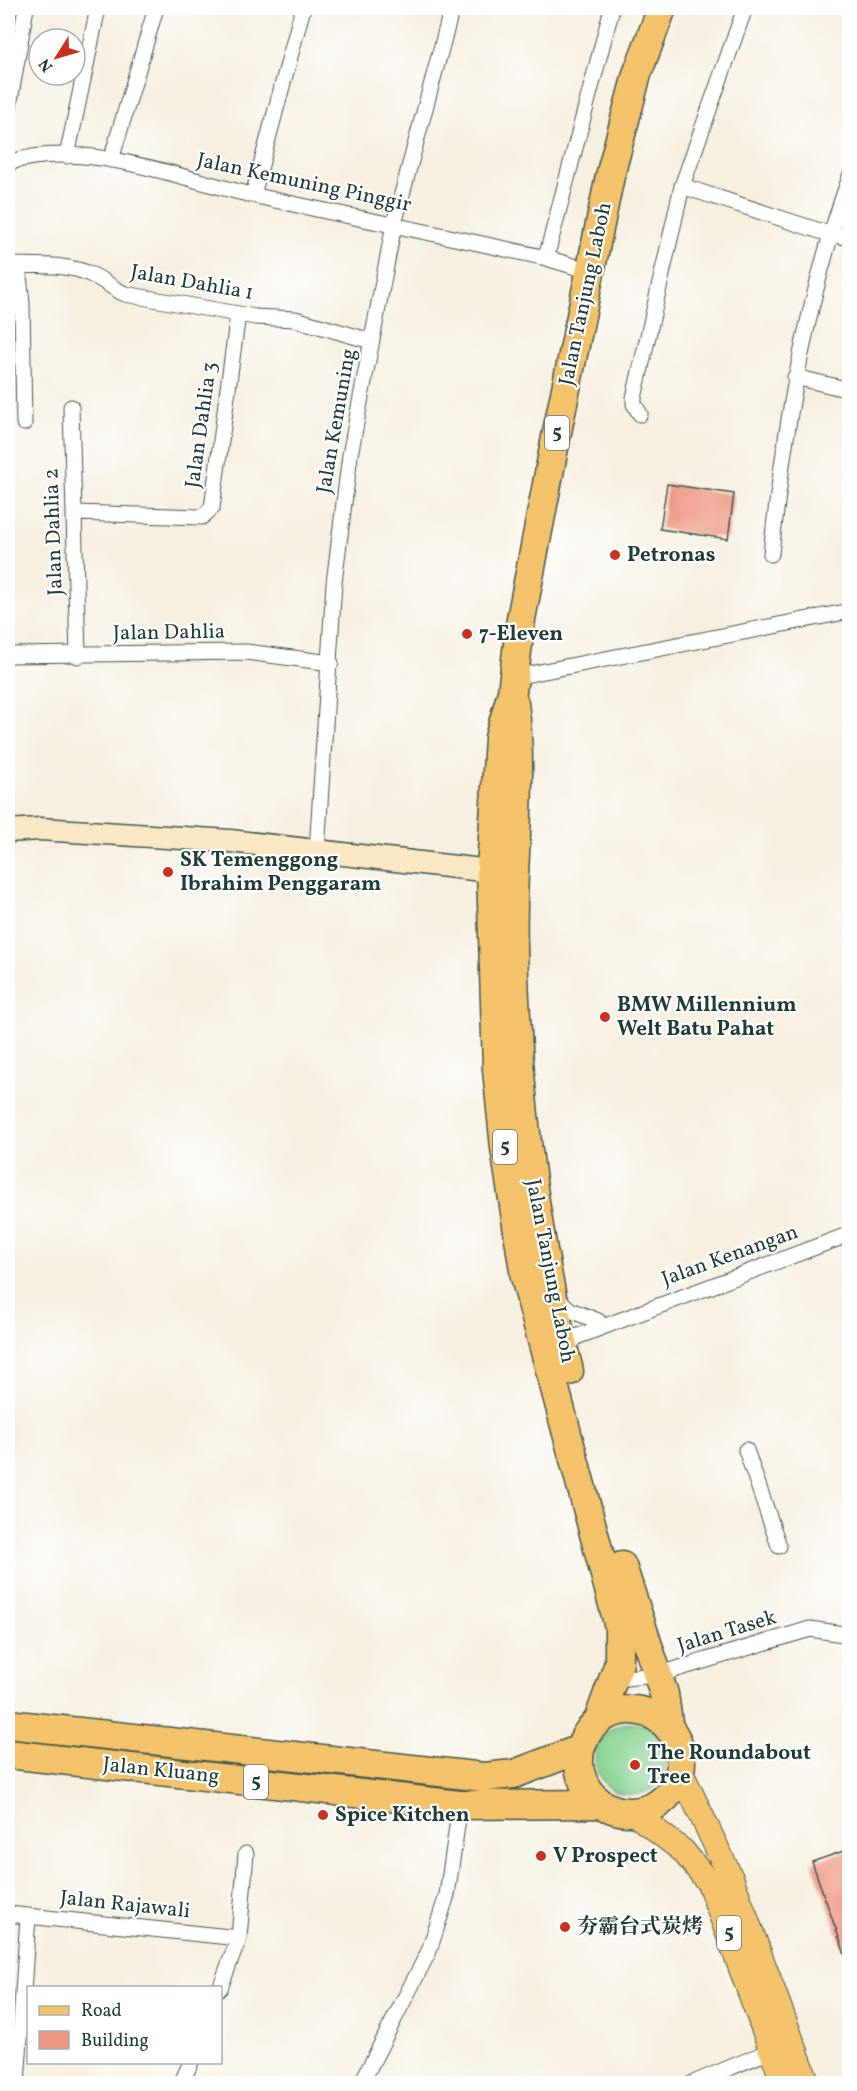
<svg xmlns="http://www.w3.org/2000/svg" width="857" height="2091" viewBox="0 0 857 2091" font-family="Vollkorn,'Noto Serif SC',serif">
  <style>
    .green { fill: #83d08f; stroke: #518662; stroke-width: 1.5 }
    .building { fill: #ee9783 }
    .lines { fill: none; stroke-linecap: round; stroke-linejoin: round }
    .street-casing { stroke: #3f584e; stroke-width: 17 }
    .secondary-casing { stroke: #3f584e; stroke-width: 25 }
    .primary-casing { stroke: #3f584e; stroke-width: 26 }
    .highway-casing { stroke: #3f584e; stroke-width: 31 }
    .street { stroke: #fff; stroke-width: 15 }
    .secondary { stroke: #fae7c3; stroke-width: 22 }
    .primary { stroke: #f3c26a; stroke-width: 24 }
    .highway { stroke: #f3c26a; stroke-width: 28 }
    .poi-dot { fill: #c8321e; stroke: #fff; stroke-width: 2 }
    .labels { text-anchor: middle; dominant-baseline: central; stroke-width: 4.5; stroke-linejoin: round; paint-order: stroke }
    .shield { fill: #fff; stroke: #627771; stroke-width: 1.5 }
    .shield-label { font-size: 20px; font-weight: bold; fill: #1f3d34 }
    .street-label { font-size: 21px; fill: #1f3d34; stroke: #fff }
    .poi-label { font-size: 21px; font-weight: bold; fill: #1f3d34; stroke: #fff; text-anchor: start }
  </style>
  <rect width="100%" height="100%" fill="#fff"/>
  <filter id="ink" filterUnits="userSpaceOnUse"><feTurbulence type="fractalNoise" baseFrequency=".0167" numOctaves="2"/><feDisplacementMap in="SourceGraphic" scale="12" xChannelSelector="R" yChannelSelector="G"/><feConvolveMatrix kernelMatrix="1 2 1 2 8 2 1 2 1" color-interpolation-filters="sRGB"/></filter>
  <filter id="wash" filterUnits="userSpaceOnUse"><feTurbulence type="fractalNoise" baseFrequency=".008" numOctaves="4" result="noise"/><feDisplacementMap in="SourceGraphic" scale="24" xChannelSelector="R" yChannelSelector="G"/><feGaussianBlur stdDeviation="1.35" result="paint"/><feColorMatrix in="noise" values="0 0 0 0 0 0 0 0 0 0 0 0 0 0 0 0 0 1.4 0 .05"/><feComposite in="paint" operator="in"/></filter>
  <g filter="url(#wash)">
    <rect width="100%" height="100%" fill="#f7efe0"/>
    <path class="green" d="M595 1759a36 36 0 1 1 72 0a36 36 0 1 1-72 0Z"/>
    <g id="blocks">
      <path class="building" d="M 667,484 L 734,494 L 728,539 L 660,529 Z
        M 849,1849 L 849,1963 L 848,1963 L 812,1862 Z"/>
    </g>
  </g>
  <g filter="url(#ink)">
    <use href="#blocks" fill-opacity="0" stroke="#3f584e" stroke-width="1.5"/>
    <g class="lines">
      <g class="street-casing">
        <path id="street" d="M 8,112 L 26,8
          M 67,156 L 98,8
          M 111,160 L 156,8
          M 8,163 C 82,138 178,178 252,195 C 350,217 449,236 546,258 L 590,271
          M 682,186 L 829,234 L 850,238
          M 253,195 L 303,8
          M 546,258 L 612,8
          M 8,265 C 34,266 68,263 92,275 C 104,280 113,289 125,294 L 255,317 L 295,319 L 371,341
          M 18,266 L 22,304 L 24,423
          M 795,377 L 850,390
          M 71,407 L 78,656
          M 640,414 L 634,404 L 634,398 L 682,186 L 745,8
          M 75,513 L 202,517 L 212,508 L 238,314
          M 771,554 C 785,425 806,299 850,177
          M 8,655 L 246,652 L 331,663
          M 514,677 L 850,611
          M 317,851 L 334,583 L 350,455 L 394,224 L 452,8
          M 555,1296 L 570,1310 L 598,1321
          M 564,1352 L 576,1337 L 850,1234
          M 746,1450 L 779,1546
          M 615,1679 L 657,1675 L 810,1629 L 850,1635
          M 8,1914 L 239,1938
          M 220,1988 L 239,1938 L 246,1854
          M 17,2084 L 28,1916
          M 181,2084 L 191,2062
          M 361,2084 L 429,1951 L 447,1895 L 460,1805
          M 691,2084 L 772,2050"/>
      </g>
      <g class="secondary-casing">
        <path id="secondary" d="M 8,831 L 40,829 L 230,841 L 508,873"/>
      </g>
      <g class="primary-casing">
        <path id="primary" d="M 680,1770 L 732,1880 L 808,2084
          M 632,1812 L 683,1851 L 709,1883 L 784,2084"/>
      </g>
      <g class="highway-casing">
        <path id="highway" d="M 514,703 C 525,784 510,866 513,948 C 517,1091 534,1233 569,1371
          M 622,1566 L 664,1694 L 669,1729
          M579 1761a51 51 0 1 1 102 0a51 51 0 1 1-102 0Z
          M 598,1721 L 619,1663 L 619,1627 L 525,1277 L 505,1148 L 497,1070 L 491,870 L 499,738 L 512,692 L 521,619 L 558,427 L 610,176 L 637,74 L 662,8
          M 8,1724 L 484,1777 L 514,1774 L 580,1749
          M 8,1754 L 460,1805 L 602,1804"/>
      </g>
      <use href="#street" class="street"/>
      <use href="#secondary" class="secondary"/>
      <use href="#primary" class="primary"/>
      <use href="#highway" class="highway"/>
    </g>
  </g>
  <g class="poi-dot">
    <circle cx="615" cy="555" r="6"/>
    <circle cx="467" cy="634" r="6"/>
    <circle cx="168" cy="872" r="6"/>
    <circle cx="605" cy="1017" r="6"/>
    <circle cx="635" cy="1765" r="6"/>
    <circle cx="323" cy="1815" r="6"/>
    <circle cx="541" cy="1856" r="6"/>
    <circle cx="565" cy="1927" r="6"/>
  </g>
  <g class="labels">
    <g class="shield">
      <rect x="545" y="416" width="24" height="34" rx="4.5"/>
      <rect x="493" y="1130" width="24" height="34" rx="4.5"/>
      <rect x="244" y="1765" width="24" height="34" rx="4.5"/>
      <rect x="717" y="1916" width="24" height="34" rx="4.5"/>
    </g>
    <g class="shield-label">
      <text x="557" y="433">5</text>
      <text x="505" y="1147">5</text>
      <text x="256" y="1782">5</text>
      <text x="729" y="1933">5</text>
    </g>
    <g class="street-label">
      <text transform="translate(304 183) rotate(12)">Jalan Kemuning Pinggir</text>
      <text transform="translate(192 283) rotate(10)">Jalan Dahlia 1</text>
      <text transform="translate(586 294) rotate(-78)">Jalan Tanjung Laboh</text>
      <text transform="translate(337 421) rotate(-80)">Jalan Kemuning</text>
      <text transform="translate(202 425) rotate(-82)">Jalan Dahlia 3</text>
      <text transform="translate(54 532) rotate(-92)">Jalan Dahlia 2</text>
      <text transform="translate(169 633) rotate(-1)">Jalan Dahlia</text>
      <text transform="translate(730 1256) rotate(-20)">Jalan Kenangan</text>
      <text transform="translate(550 1271) rotate(79)">Jalan Tanjung Laboh</text>
      <text transform="translate(727 1632) rotate(-17)">Jalan Tasek</text>
      <text transform="translate(161 1771) rotate(6)">Jalan Kluang</text>
      <text transform="translate(125 1905) rotate(6)">Jalan Rajawali</text>
    </g>
    <g class="poi-label">
      <text x="627" y="555">Petronas</text>
      <text x="479" y="634">7-Eleven</text>
      <text x="180" y="860">SK Temenggong<tspan x="180" dy="24">Ibrahim Penggaram</tspan></text>
      <text x="617" y="1005">BMW Millennium<tspan x="617" dy="24">Welt Batu Pahat</tspan></text>
      <text x="647" y="1753">The Roundabout<tspan x="647" dy="24">Tree</tspan></text>
      <text x="335" y="1815">Spice Kitchen</text>
      <text x="553" y="1856">V Prospect</text>
      <text x="577" y="1927">夯霸台式炭烤</text>
    </g>
  </g>
  <rect width="857" height="2091" fill="none" stroke="#fff" stroke-width="30"/>
  <rect x="27" y="1986" width="195" height="78" fill="#ffffff" stroke="#a5b1ae" stroke-width="1.5"/>
  <rect x="39" y="2006" width="30" height="9" fill="#f3c26a" stroke="#a5b1ae" stroke-width="1.5"/>
  <text x="81" y="2016" font-size="18" fill="#1f3d34">Road</text>
  <rect x="39" y="2031" width="30" height="18" fill="#ee9783" stroke="#a5b1ae" stroke-width="1.5"/>
  <text x="81" y="2046" font-size="18" fill="#1f3d34">Building</text>
  <g transform="translate(57 57) rotate(233)"><circle r="28" fill="#ffffff" stroke="#a5b1ae" stroke-width="1.5"/>
  <path d="M0-4.5L10 22L0 15L-10 22Z" fill="#c8321e"/>
  <text y="-9" font-size="16" font-weight="bold" text-anchor="middle" fill="#1f3d34">N</text>
  </g>
</svg>
